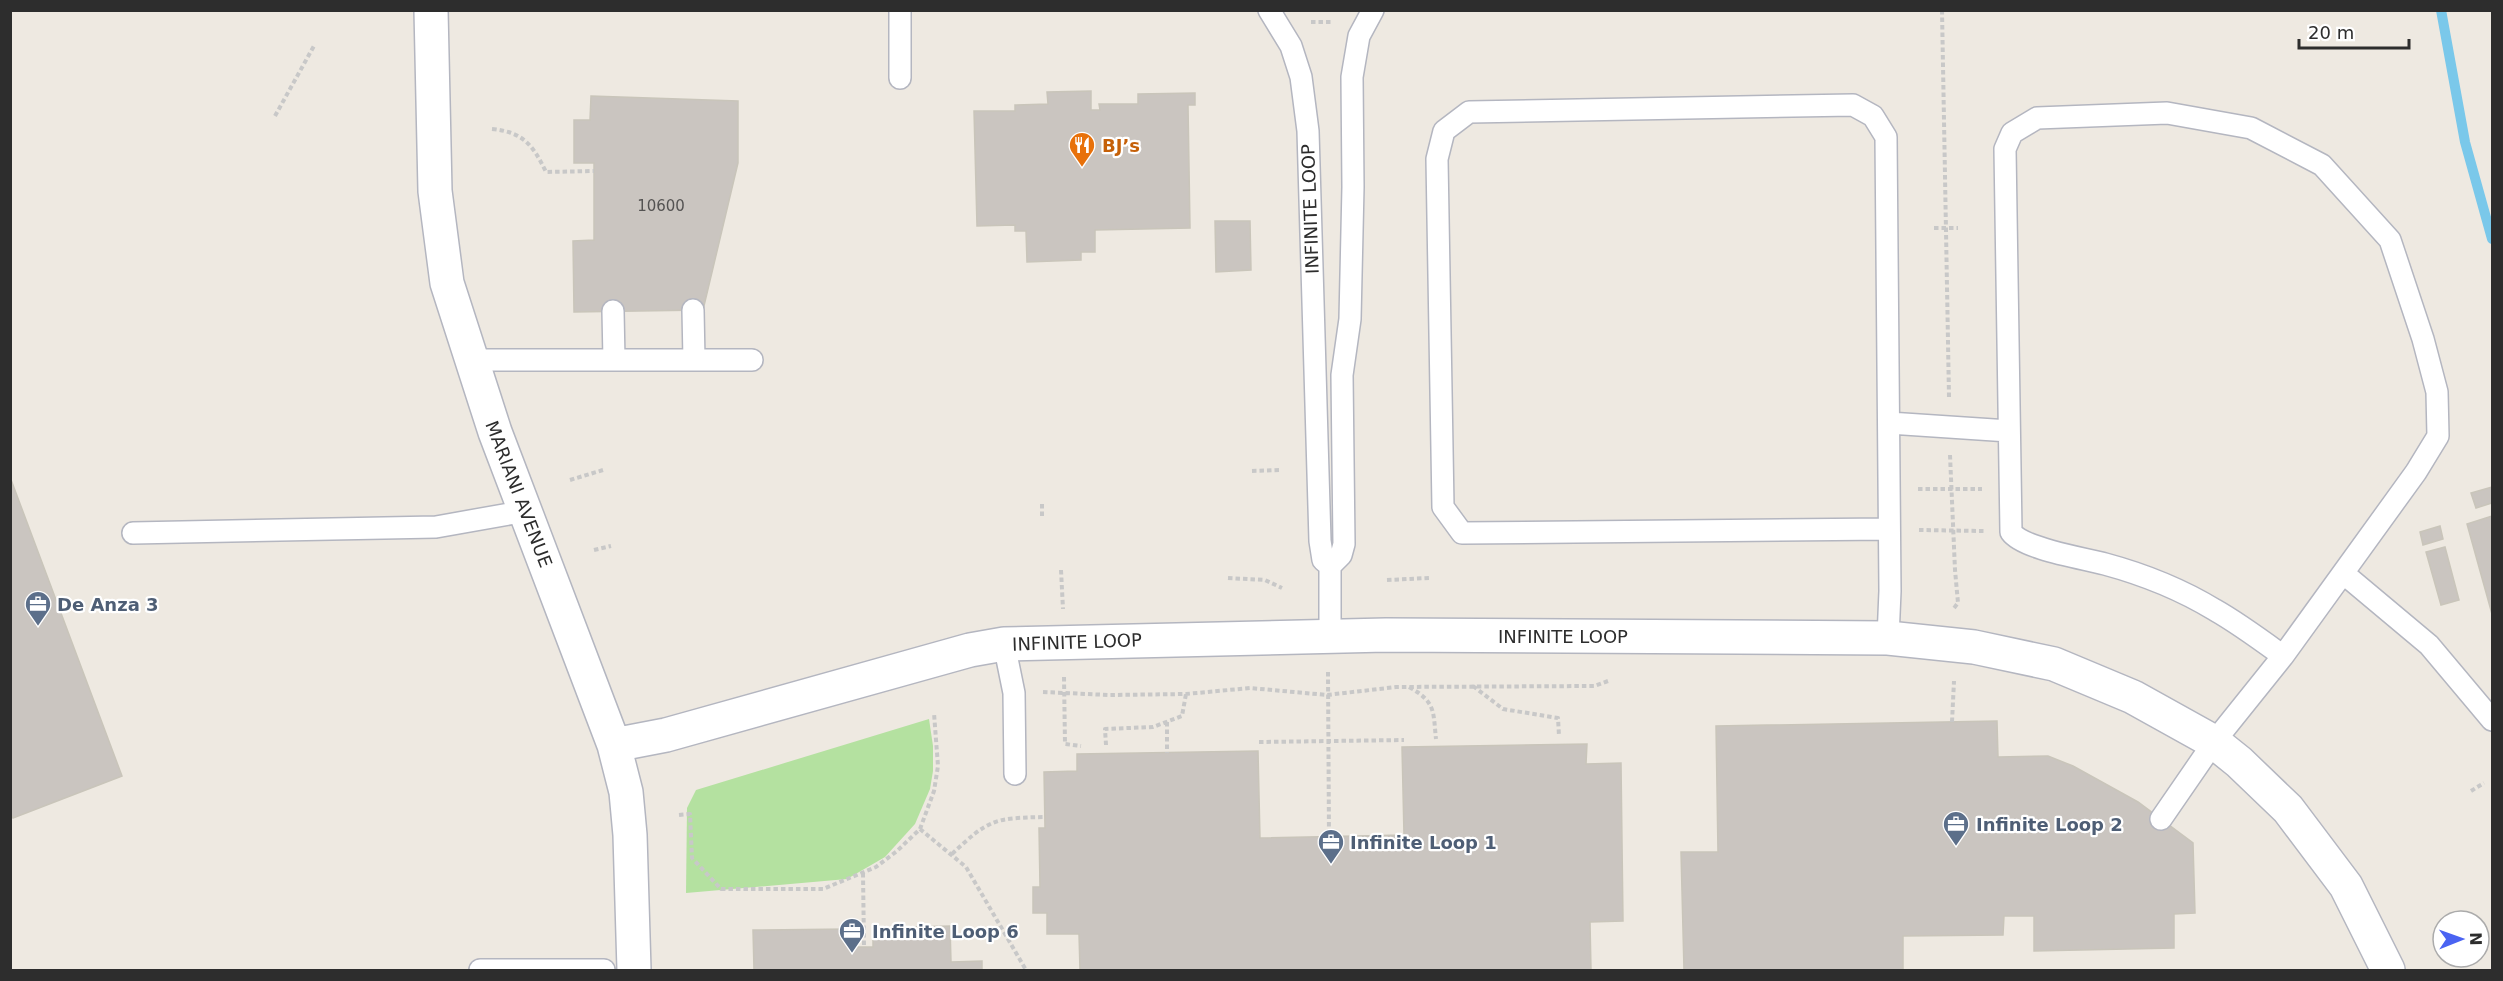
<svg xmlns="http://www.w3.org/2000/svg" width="2503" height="981" viewBox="0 0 2503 981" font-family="'DejaVu Sans',sans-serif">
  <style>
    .green { fill: #b4e1a0 }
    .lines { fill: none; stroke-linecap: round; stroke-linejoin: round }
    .stream { stroke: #7ac8ea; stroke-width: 10 }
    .building { fill: #cac5c0; stroke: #c9c5ba; stroke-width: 1.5 }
    .lane-casing { stroke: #b4b6c0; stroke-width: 24 }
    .street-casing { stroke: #b4b6c0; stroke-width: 36 }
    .path { stroke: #c8c8c8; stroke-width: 4; stroke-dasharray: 4.5 3; stroke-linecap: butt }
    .lane { stroke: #fff; stroke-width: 21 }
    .street { stroke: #fff; stroke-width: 33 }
    .labels { text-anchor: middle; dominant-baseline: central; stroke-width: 4.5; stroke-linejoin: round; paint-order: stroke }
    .number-label { font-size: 15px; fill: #545352 }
    .food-label { font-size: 18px; font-weight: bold; fill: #c56008; stroke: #fff; text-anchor: start }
    .street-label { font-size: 18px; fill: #2d2d2d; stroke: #fff }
    .service-label { font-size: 18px; font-weight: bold; fill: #4e5e75; stroke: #fff; text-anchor: start }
  </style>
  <rect width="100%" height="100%" fill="#eee9e1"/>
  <path class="green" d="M 929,719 L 933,746 L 933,771 L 930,789 L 915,824 L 885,857 L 847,879 L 686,893 L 687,808 L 696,790 Z"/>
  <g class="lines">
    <path class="stream" d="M 2441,10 L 2465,142 L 2492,239"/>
  </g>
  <path class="building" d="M 1091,91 L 1091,110 L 1100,110 L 1099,104 L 1138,104 L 1138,94 L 1195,93 L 1195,105 L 1188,105 L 1190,228 L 1095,230 L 1095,252 L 1081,252 L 1081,260 L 1027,262 L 1026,231 L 1015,231 L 1015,225 L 977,226 L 974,111 L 1015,111 L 1015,105 L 1048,104 L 1047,92 Z
    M 591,96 L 738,101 L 738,163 L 703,310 L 574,312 L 573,241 L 594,240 L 594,163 L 574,163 L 574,120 L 590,120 Z
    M 1215,221 L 1250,221 L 1251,270 L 1216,272 Z
    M 10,477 L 122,776 L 13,818 L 10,811 Z
    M 2492,487 L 2492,503 L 2476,508 L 2471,493 Z
    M 2492,516 L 2492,614 L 2467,524 Z
    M 2440,526 L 2443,539 L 2423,545 L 2420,532 Z
    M 2445,547 L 2459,600 L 2441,605 L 2426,552 Z
    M 1997,721 L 1998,757 L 2048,756 L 2073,766 L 2138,802 L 2193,843 L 2195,913 L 2174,914 L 2174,948 L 2034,951 L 2034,916 L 2004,916 L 2003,935 L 1903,936 L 1903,970 L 1684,970 L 1681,852 L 1718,852 L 1716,726 Z
    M 1587,744 L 1586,764 L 1621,763 L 1623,921 L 1590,922 L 1591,970 L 1080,970 L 1079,934 L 1047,934 L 1047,913 L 1033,913 L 1033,887 L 1040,887 L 1039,828 L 1045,828 L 1044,772 L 1077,771 L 1077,754 L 1258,751 L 1260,838 L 1404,835 L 1402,747 Z
    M 950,926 L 951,962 L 982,961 L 982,970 L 754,970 L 753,930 L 848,929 L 848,947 L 873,947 L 873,928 Z"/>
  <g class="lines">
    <g class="lane-casing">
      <path id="lane" d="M 900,10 L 900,78
        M 1269,10 L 1291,46 L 1301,77 L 1308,131 L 1320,541 L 1323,560 L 1330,566
        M 693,310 L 694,360
        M 613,311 L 614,360
        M 472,360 L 752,360
        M 1889,423 L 2009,431
        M 133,533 L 436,527 L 526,511
        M 1330,566 L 1341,555 L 1344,544 L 1342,375 L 1350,319 L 1353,187 L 1352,77 L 1359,36 L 1373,10
        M 1330,566 L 1330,637
        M 2343,573 L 2429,645 L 2492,720
        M 1888,638 L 1890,591 L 1886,137 L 1873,116 L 1853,105 L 1469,112 L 1444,131 L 1437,159 L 1443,507 L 1462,533 L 1889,529
        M 1004,644 L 1014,693 L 1015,774
        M 2161,819 L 2214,742 L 2283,656 L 2416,472 L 2438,436 L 2437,392 L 2423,339 L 2390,240 L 2322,165 L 2251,128 L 2167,113 L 2037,118 L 2012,133 L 2005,149 L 2011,532 C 2023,549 2083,558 2105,564 C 2142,574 2182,590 2215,610 C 2238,623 2261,640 2283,656
        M 480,970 L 604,970"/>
    </g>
    <g class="street-casing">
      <path id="street" d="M 431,10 L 435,191 L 447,283 L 495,432 L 614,745 L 626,792 L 630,835 L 634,970
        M 614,745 L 666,735 L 970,650 L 1004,644 L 1386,635 L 1888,638 L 1974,647 L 2054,664 L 2133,697 L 2214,742 L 2239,762 L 2288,809 L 2346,886 L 2388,970"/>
    </g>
    <path class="path" d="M 1942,10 L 1949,397
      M 1311,22 L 1333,22
      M 275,116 L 315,44
      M 492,129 C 523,132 533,145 546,172 L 594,171
      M 1934,228 L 1958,228
      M 1950,455 L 1955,570 L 1958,603 L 1954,608
      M 1252,471 L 1281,470
      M 570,480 L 603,470
      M 1918,489 L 1982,489
      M 1042,516 L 1042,501
      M 1919,530 L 1984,531
      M 594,550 L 611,546
      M 1061,570 L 1063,609
      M 1228,578 L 1265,580 L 1282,588
      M 1387,580 L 1429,578
      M 1328,672 L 1329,837
      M 1064,677 L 1065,744 L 1081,746
      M 1473,686 L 1503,709 L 1558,718 L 1559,736
      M 1409,687 C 1436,702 1433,711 1436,739
      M 1043,692 L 1109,695 L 1186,694 L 1250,688 L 1327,695 L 1396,687 L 1594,686 L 1608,681
      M 1167,722 L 1167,753
      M 1952,722 L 1954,681
      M 1259,742 L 1404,740
      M 1106,745 L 1105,729 L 1153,727 L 1182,716 L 1186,694
      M 2471,791 L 2484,783
      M 679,815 L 690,814 L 692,858 L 721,889 L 823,889 L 876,867 L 897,851 L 920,829 L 934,791 L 938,766 L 934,713
      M 920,829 L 966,867 L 1026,970
      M 952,854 C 989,819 994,818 1045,817
      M 863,873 L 864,947"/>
    <use href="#lane" class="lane"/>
    <use href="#street" class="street"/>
  </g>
  <defs>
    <g id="restaurant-pin" transform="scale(1.35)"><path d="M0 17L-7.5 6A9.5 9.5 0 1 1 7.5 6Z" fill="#e8710a" stroke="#fff"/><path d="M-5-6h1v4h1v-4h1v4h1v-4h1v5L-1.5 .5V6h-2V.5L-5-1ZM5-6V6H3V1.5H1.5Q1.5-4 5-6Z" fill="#fff"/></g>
    <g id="office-pin" transform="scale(1.35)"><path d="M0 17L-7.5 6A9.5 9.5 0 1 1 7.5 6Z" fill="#5c6f8a" stroke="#fff"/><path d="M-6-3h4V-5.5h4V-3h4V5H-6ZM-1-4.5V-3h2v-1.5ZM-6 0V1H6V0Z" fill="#fff"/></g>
  </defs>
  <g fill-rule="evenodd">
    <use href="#restaurant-pin" x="1082" y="145"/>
    <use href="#office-pin" x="38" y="604"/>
    <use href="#office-pin" x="1956" y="824"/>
    <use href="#office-pin" x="1331" y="842"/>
    <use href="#office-pin" x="852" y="931"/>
  </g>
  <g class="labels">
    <g class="number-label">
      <text x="661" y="206">10600</text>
    </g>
    <g class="food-label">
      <text x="1102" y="145">BJ’s</text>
    </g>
    <g class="street-label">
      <text transform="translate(1310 209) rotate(-92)">INFINITE LOOP</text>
      <text transform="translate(519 494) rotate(69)">MARIANI AVENUE</text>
      <text x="1563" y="636">INFINITE LOOP</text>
      <text transform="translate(1077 642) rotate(-2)">INFINITE LOOP</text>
    </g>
    <g class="service-label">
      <text x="57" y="604">De Anza 3</text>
      <text x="1976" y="824">Infinite Loop 2</text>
      <text x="1350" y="842">Infinite Loop 1</text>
      <text x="872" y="931">Infinite Loop 6</text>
    </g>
  </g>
  <rect width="2503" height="981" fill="none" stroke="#2d2d2d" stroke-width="24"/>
  <g transform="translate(2461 939) rotate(89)"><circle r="28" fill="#ffffff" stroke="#ababab" stroke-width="1.5"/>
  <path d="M0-4.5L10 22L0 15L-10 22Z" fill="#4a63f2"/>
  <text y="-9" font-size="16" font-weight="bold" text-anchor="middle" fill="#2d2d2d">N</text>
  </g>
  <path d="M2299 39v9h110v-9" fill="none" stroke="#2d2d2d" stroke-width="3"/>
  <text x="2308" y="39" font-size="18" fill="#2d2d2d" stroke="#ffffff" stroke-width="4.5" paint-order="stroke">20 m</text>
</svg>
